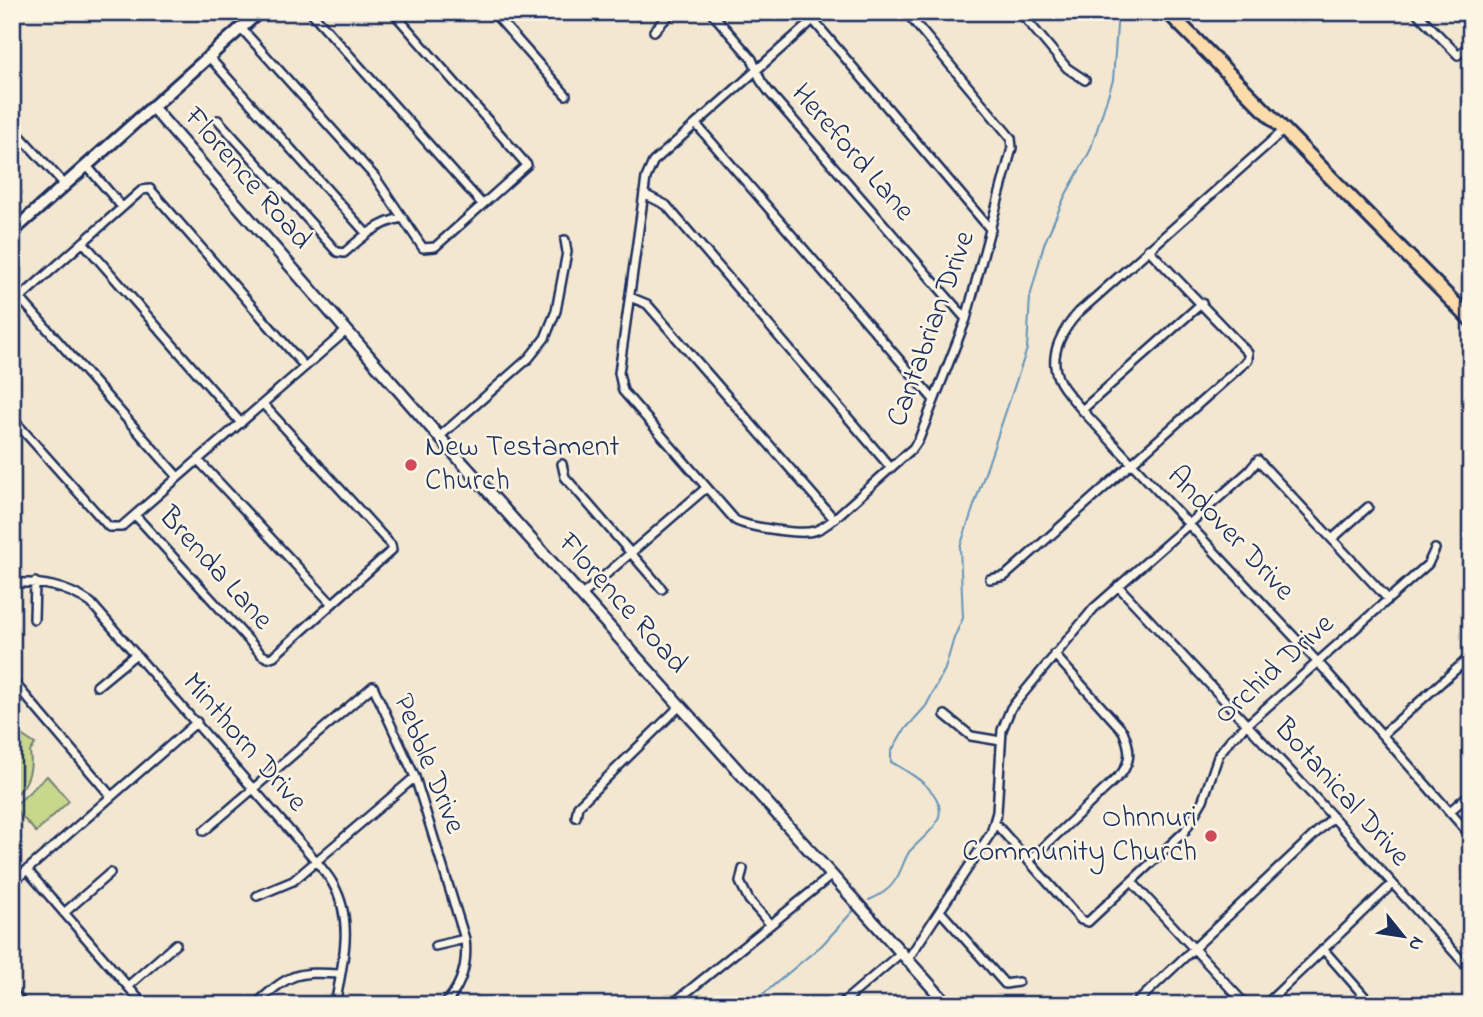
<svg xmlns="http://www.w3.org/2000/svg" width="1483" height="1017" viewBox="0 0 1483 1017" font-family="'Indie Flower',sans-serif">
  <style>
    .green { fill: #c8d78c; stroke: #728375; stroke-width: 2 }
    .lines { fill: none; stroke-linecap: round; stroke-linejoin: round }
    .stream { stroke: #6494b9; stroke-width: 2 }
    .minor-casing { stroke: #1b2f5e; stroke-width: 12 }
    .tertiary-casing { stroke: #1b2f5e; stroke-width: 15 }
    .secondary-casing { stroke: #1b2f5e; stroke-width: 16 }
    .trunk-casing { stroke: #1b2f5e; stroke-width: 18 }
    .minor { stroke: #fcf5e5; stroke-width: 7 }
    .tertiary { stroke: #fcf5e5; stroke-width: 10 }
    .secondary { stroke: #fcf5e5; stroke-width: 10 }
    .trunk { stroke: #fddcac; stroke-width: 12 }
    .poi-dot { fill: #d1495b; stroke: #fcf5e5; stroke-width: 2.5 }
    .labels { text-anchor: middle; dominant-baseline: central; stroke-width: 5; stroke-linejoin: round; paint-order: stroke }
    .street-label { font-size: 30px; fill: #1b2f5e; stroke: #fcf5e5 }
    .poi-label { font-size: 30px; fill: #1b2f5e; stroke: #fcf5e5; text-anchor: start }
  </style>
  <rect width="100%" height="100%" fill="#f3e7d1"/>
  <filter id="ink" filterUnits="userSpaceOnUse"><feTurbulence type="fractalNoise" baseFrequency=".0143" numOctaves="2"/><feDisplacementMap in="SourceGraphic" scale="14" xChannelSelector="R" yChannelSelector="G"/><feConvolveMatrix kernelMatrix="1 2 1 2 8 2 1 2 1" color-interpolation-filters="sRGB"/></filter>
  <g filter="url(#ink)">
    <path class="green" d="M 12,729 L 35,744 L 30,752 C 33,771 28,786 12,798 Z
      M 47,776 L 69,801 L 36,832 L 13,807 Z"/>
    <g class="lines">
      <path class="stream" d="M 869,900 C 886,893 895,885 902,867 C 904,862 906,857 909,852 C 917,843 928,835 935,825 C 954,797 911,773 891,762 L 891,752 L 902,733 L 926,706 L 945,669 L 954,638 L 963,618 L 960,547 L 1027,349 L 1030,297 L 1044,244 L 1065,196 L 1090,151 L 1113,80 L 1118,12
        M 750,1005 L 822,945 L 855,909"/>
      <g class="minor-casing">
        <path id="minor" d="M 311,12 L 482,204
          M 493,12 L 566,95
          M 711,12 L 752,59 L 761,81 L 769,92 L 966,319
          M 822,12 L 653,162 L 646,178 L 619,373 L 623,391 L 735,520 C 747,527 800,535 814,531 C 821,529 828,524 834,519 L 913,448 L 919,439 L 966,319 L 1012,148 L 1011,138 L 906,12
          M 1020,12 L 1067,68 L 1085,80
          M 1416,12 L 1458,55 L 1471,44
          M 813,20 L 991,230
          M 241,28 L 375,177 L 423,248 L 435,247 L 527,165 L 393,12
          M 654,31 L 672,12
          M 209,57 L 366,233
          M 218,120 L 337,252 L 344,253 C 361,238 379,222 402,218
          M 696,124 L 934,400
          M 12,127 L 65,185
          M 1284,130 L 1079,312 C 1063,329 1048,354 1058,378 C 1063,390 1074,400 1082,410 L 1325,670 L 1471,836
          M 87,166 L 122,207
          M 644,194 L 666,205 L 891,468
          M 83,242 L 241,423
          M 630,297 L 647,304 L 834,519
          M 20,298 L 178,477
          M 12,305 L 142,190 L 150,189 L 305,367
          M 1082,410 L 1202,303
          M 12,418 L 109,527 L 121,527 L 346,331
          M 439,437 L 529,358 L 545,338 L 556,311 L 567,252 L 565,240
          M 198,460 L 332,604
          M 562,464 L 565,477 L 662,589
          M 135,515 L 262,655 L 268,658 L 274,656 L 392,550 L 391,545 L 263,404
          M 1332,539 L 1368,507
          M 990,579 L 1005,576 L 1248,360 L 1248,353 L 1148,249
          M 12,583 C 42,582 66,586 91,603 L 317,862 C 322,869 329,876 333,884 C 355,921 342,966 335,1005
          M 1118,586 L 1333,817 L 1471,971
          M 581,596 L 706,488
          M 34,619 L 35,582
          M 12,680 L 111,796
          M 97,686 L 136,654
          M 945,715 L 971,736 L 1001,741
          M 1382,735 L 1471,656
          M 1449,812 L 1471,793
          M 576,817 L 578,806 L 680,706
          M 995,823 L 1081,920 L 1088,922 L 1185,831 L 1203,800 L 1219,754 L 1231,739 L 1428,564 L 1435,549
          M 204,831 L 373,686 L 415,777 L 465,939 C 468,964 462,986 444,1005
          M 1029,861 L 1121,774 C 1132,760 1130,747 1123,731 L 1054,654
          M 743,869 L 740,882 L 749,900 L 770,924
          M 27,870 L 144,1005
          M 1132,882 L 1246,1005
          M 12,883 L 197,722
          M 257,896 L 293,881 L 415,777
          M 940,911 L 1005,984 L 1018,982
          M 64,913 L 110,873
          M 435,946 L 465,939
          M 1323,949 L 1372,1005
          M 908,959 L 991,833 L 997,812 L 1002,730 L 1011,708 L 1094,608 L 1249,471 L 1258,460 L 1388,599
          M 128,986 L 176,944
          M 12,992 L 24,1005
          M 255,1005 C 288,975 294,971 340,974
          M 671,1005 L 832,875
          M 840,1005 L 902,952
          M 1134,1005 L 1333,817
          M 1265,1005 L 1392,884"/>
      </g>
      <g class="tertiary-casing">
        <path id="tertiary" d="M 152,107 L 434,431 L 948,1005"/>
      </g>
      <g class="secondary-casing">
        <path id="secondary" d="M 12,232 L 259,12"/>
      </g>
      <g class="trunk-casing">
        <path id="trunk" d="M 1168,12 L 1471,320"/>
      </g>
      <use href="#minor" class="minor"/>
      <use href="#tertiary" class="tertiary"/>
      <use href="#secondary" class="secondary"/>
      <use href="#trunk" class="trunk"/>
    </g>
  </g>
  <g class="poi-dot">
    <circle cx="411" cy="465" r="7"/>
    <circle cx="1211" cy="836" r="7"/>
  </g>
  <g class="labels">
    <g class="street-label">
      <text transform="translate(852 153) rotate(49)">Hereford Lane</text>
      <text transform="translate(247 179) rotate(49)">Florence Road</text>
      <text transform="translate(932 329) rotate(-70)">Cantabrian Drive</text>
      <text transform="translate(1230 534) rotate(47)">Andover Drive</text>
      <text transform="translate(215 569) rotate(48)">Brenda Lane</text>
      <text transform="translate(622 604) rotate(48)">Florence Road</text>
      <text transform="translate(1275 670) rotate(-42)">Orchid Drive</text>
      <text transform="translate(244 743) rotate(49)">Minthorn Drive</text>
      <text transform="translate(428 764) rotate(68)">Pebble Drive</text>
      <text transform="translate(1341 793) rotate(48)">Botanical Drive</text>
    </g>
    <g class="poi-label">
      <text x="425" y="448">New Testament<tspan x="425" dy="34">Church</tspan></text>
      <text x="1197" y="819" text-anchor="end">Ohnnuri<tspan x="1197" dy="34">Community Church</tspan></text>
    </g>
  </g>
  <rect width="1483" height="1017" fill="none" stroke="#fcf5e5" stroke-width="42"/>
  <rect x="21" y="21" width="1441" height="975" fill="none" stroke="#1b2f5e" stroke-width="2.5" filter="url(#ink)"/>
  <g transform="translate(1403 936) rotate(120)" stroke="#fcf5e5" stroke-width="5" paint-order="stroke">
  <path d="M0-5L12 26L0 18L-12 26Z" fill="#1b2f5e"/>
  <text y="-10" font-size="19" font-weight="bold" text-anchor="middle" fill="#1b2f5e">N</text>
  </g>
</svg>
